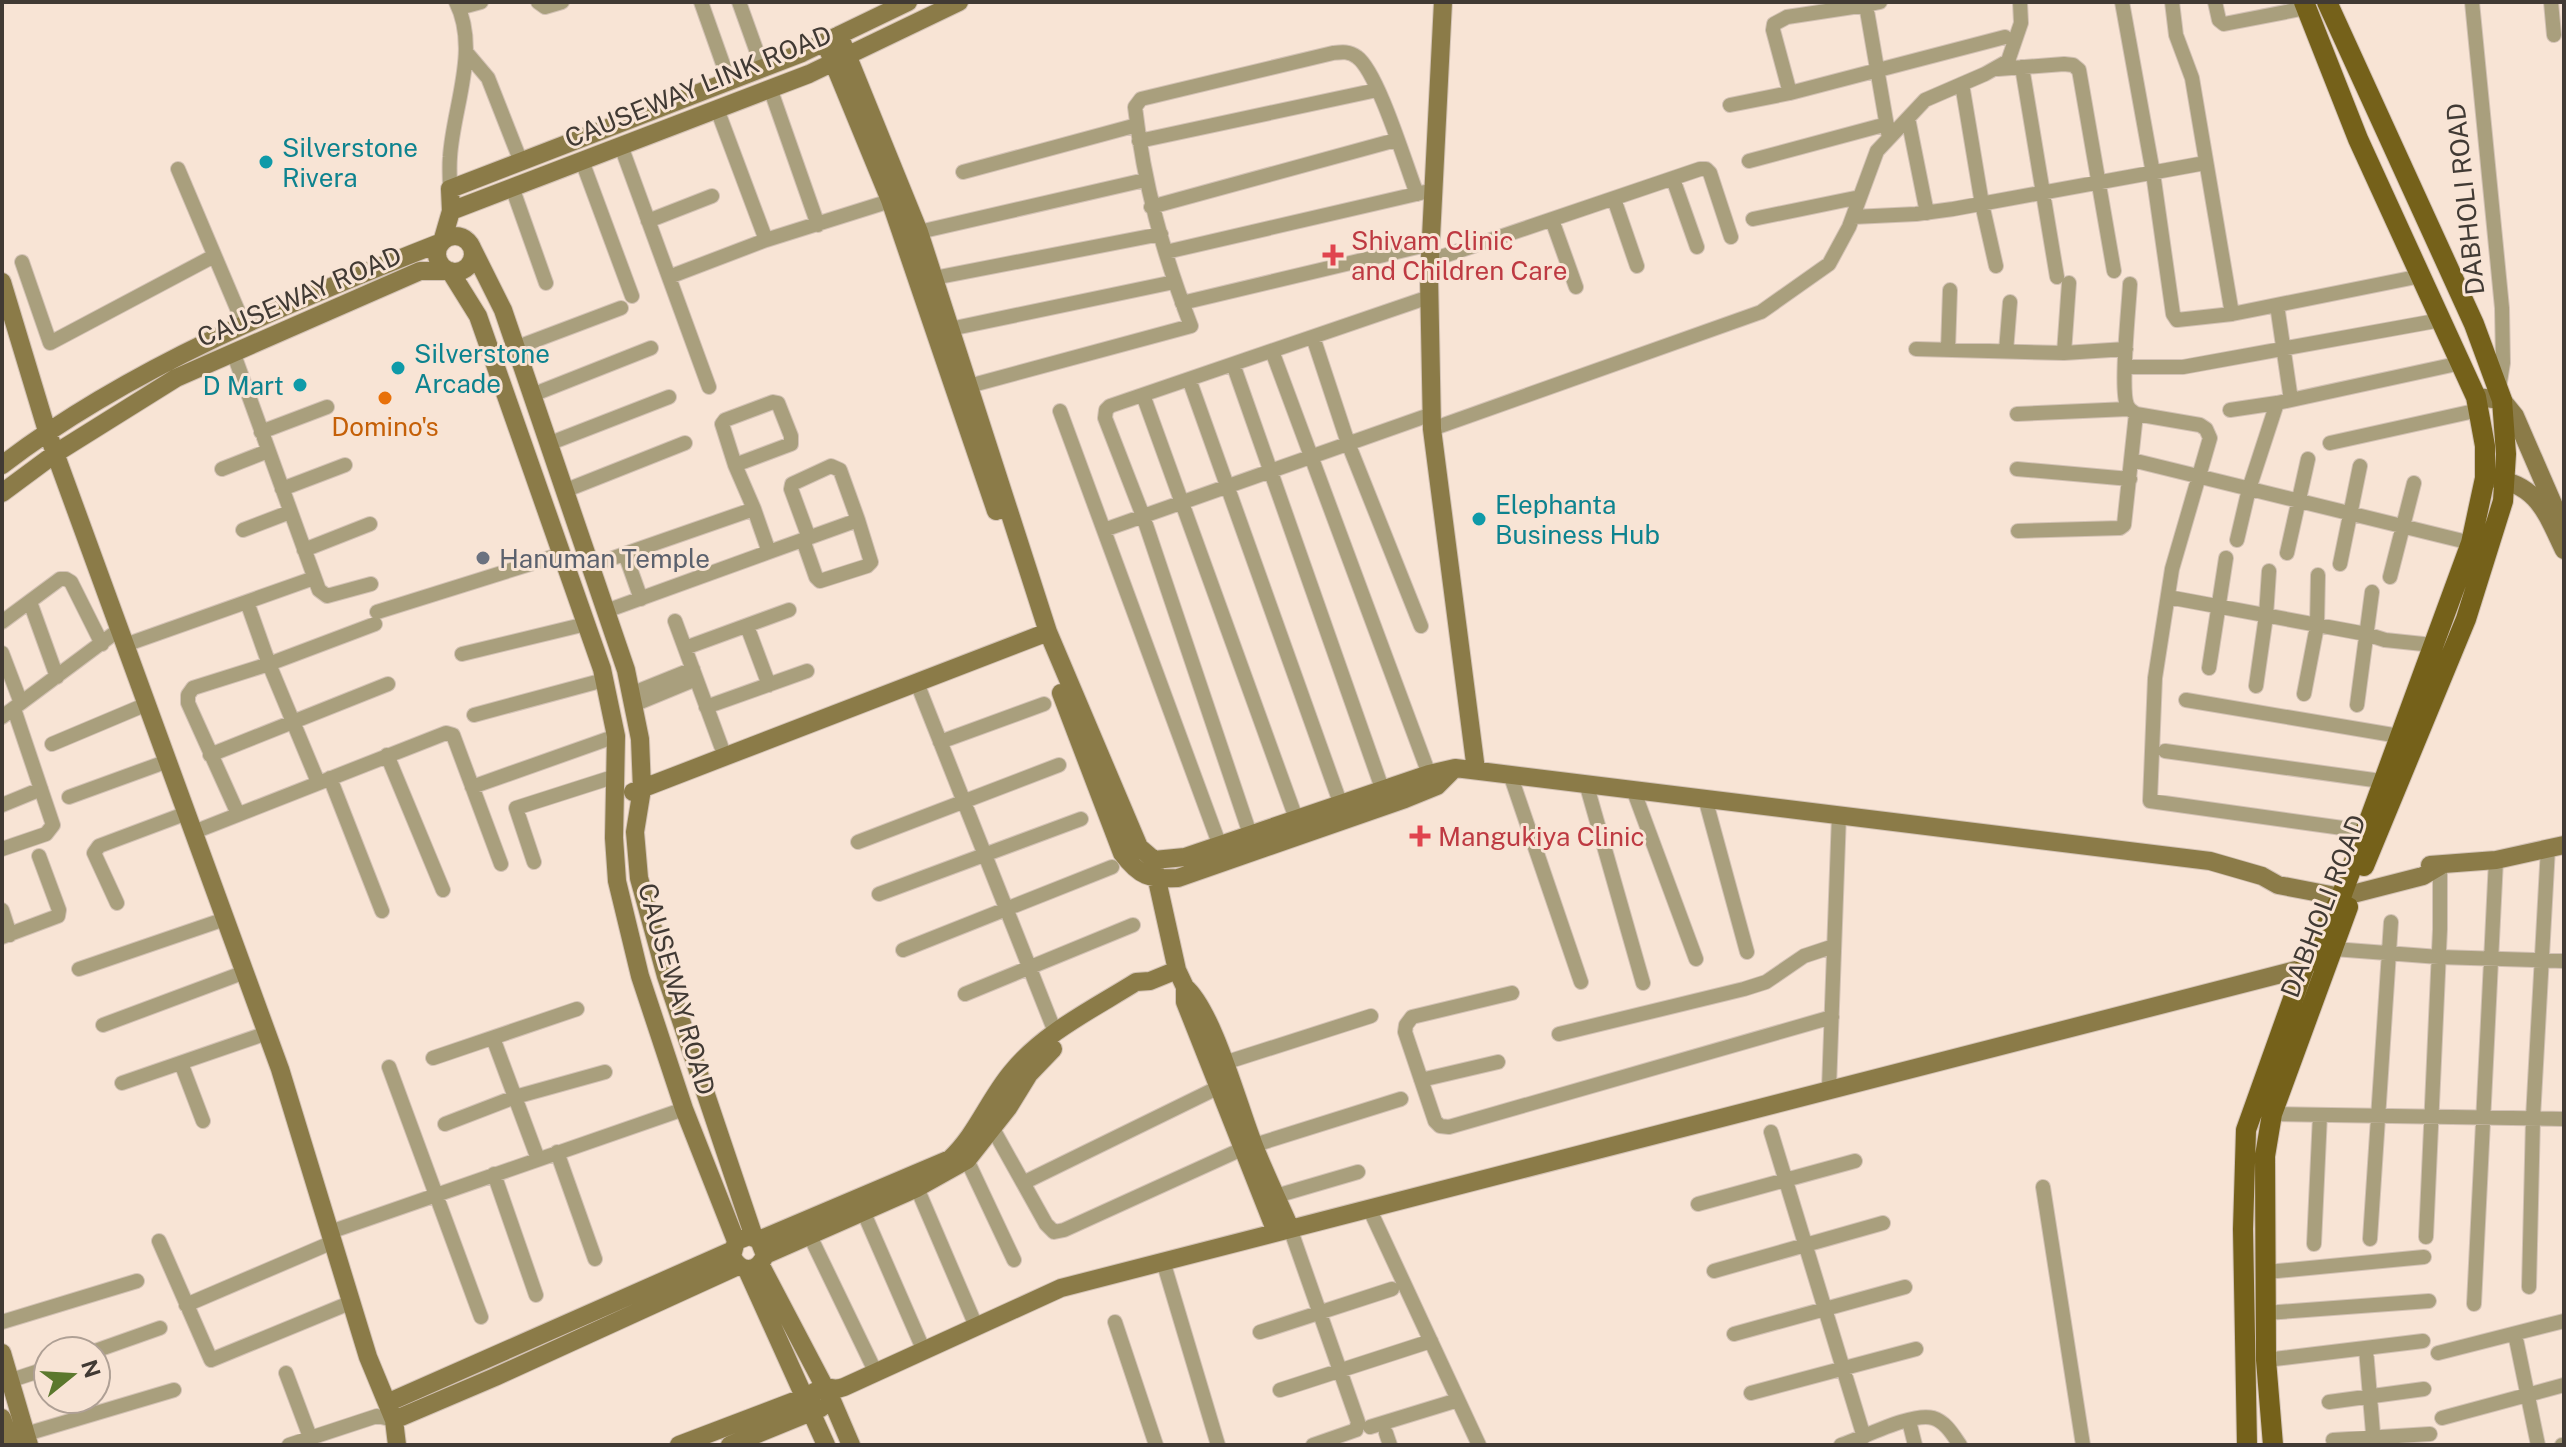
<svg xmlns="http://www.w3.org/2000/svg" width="2566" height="1447" viewBox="0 0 2566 1447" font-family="'Public Sans',sans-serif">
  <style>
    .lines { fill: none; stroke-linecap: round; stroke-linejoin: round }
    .street-casing { stroke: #d3c2b5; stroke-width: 16 }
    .secondary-casing { stroke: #d3c2b5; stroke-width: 20 }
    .primary-casing { stroke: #d3c2b5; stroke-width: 22 }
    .street { stroke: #a99f7d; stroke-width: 14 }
    .secondary { stroke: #8b7b48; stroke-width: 18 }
    .primary { stroke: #75611a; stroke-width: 20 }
    .culture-dot { fill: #0f9aa8; stroke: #f8e4d5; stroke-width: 3 }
    .health-dot { fill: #e0444e; stroke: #f8e4d5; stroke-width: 3 }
    .food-dot { fill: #e8710a; stroke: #f8e4d5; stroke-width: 3 }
    .worship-dot { fill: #6b7280; stroke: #f8e4d5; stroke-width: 3 }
    .labels { text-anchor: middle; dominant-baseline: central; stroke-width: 6; stroke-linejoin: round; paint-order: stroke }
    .street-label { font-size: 26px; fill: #413a34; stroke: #f8e4d5 }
    .culture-label { font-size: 26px; fill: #0d838f; stroke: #f8e4d5; text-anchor: start }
    .health-label { font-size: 26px; fill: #be3a42; stroke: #f8e4d5; text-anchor: start }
    .food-label { font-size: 26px; fill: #c56008; stroke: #f8e4d5 }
    .worship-label { font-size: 26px; fill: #5b616d; stroke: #f8e4d5; text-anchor: start }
  </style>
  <rect width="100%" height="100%" fill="#f8e4d5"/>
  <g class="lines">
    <g class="street-casing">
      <path id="street" d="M 538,2 L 545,7 L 562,2
        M 701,2 L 729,81
        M 739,2 L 763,69
        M 1880,2 L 1866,5 L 1889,138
        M 2122,2 L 2153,173 L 2173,314 L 2177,320 L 2232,314 L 2421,276
        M 2172,2 L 2176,35 L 2192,78 L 2232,314
        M 2215,2 L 2219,20 L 2224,24 L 2306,8
        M 2472,2 L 2502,308 L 2503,363 L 2499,388
        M 2551,2 L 2554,35
        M 459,8 L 481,2
        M 466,52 L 488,78 L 521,162
        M 2022,67 L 2057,277
        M 1998,69 L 2064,64 L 2073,65 L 2079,70 L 2114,271
        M 1962,84 L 1982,204 L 1996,266
        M 770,88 L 818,225
        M 1790,93 L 1773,30 L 1774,24 L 1787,17 L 1866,5
        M 1730,105 L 1790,93 L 2005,37
        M 717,109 L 766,240
        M 1908,118 L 1927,213
        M 1139,141 L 1377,90
        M 621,146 L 709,387
        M 582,161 L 632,296
        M 1749,161 L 1887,124
        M 178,169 L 244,325
        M 963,172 L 1137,125
        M 1673,179 L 1697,247
        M 512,187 L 546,283
        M 450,189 C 450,179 449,168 450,157 C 453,107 480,50 456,2
        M 1614,199 L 1637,266
        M 1151,207 L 1396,140
        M 1853,217 L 1916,214 L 1953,209 L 2205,163
        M 1753,219 L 1860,197
        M 1552,220 L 1576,287
        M 648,221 L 712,196
        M 919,232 L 1145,180
        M 1166,252 L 1425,192
        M 1429,261 L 1700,169 L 1706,169 L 1710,173 L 1731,237
        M 22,262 L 50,343 L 214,256
        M 669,277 L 766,240 L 890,201
        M 934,278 L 1161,234
        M 2130,284 C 2129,306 2120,389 2127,405 C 2129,410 2132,411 2136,414 L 2200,425 L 2206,429 L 2210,438 L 2172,569 L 2155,678 L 2150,801 L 2364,831
        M 1182,303 L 1430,244
        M 2277,305 L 2291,400
        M 950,329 L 1174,282
        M 1313,337 L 1348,443 L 1421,626
        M 515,348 L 621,308
        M 1916,349 L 2064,353 L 2126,349
        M 1948,350 L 1950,290
        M 1272,351 L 1429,774
        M 2006,351 L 2010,302
        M 233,352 L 319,590 L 327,596 L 371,584
        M 2064,353 L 2069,283
        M 1233,364 L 1383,791
        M 2125,367 L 2183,367 L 2441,320
        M 1189,379 L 1341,805
        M 969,386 L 1191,326 C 1163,253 1144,185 1135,107 L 1141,99 L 1333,53 C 1342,52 1349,51 1357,57 C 1378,72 1406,166 1417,194
        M 532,395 L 651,348
        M 1143,395 L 1297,821
        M 2230,410 L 2277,403 L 2461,363
        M 1060,411 L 1220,846
        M 2017,414 L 2128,409
        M 1432,429 L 1761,312 L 1829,264 L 1849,227 L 1877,151 L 1925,100 L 1985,74 L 2008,61 L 2021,23 L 2020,2
        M 261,432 L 327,407
        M 2330,443 L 2479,410
        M 548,444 L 669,397
        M 2132,460 L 2471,543
        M 735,465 L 791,444 L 791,436 L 778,403 L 773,402 L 725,420 L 722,424 L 735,465 L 754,509
        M 222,469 L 268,451
        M 2017,469 L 2130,479
        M 282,489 L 345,465
        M 564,491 L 685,443
        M 243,530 L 290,512
        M 1104,530 L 1432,414
        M 2018,531 L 2120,528 L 2124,525 L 2136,414
        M 809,538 L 791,489 L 792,484 L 831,466 L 840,470 L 858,520
        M 2237,540 L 2249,489 L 2277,403
        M 304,550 L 370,524
        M 769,552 L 858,520 L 871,562 L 867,566 L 820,581 L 816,577 L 803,540
        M 2287,553 L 2308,459
        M 625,554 L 641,599
        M 2340,564 L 2360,466
        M 590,566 L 754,509 L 769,552 L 606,611
        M 2390,577 L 2414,483
        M 2168,597 L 2366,634 L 2385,640 L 2433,645
        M 30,602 L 57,677
        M 247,602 L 269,664 L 318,782
        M 377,612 L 562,554
        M 675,621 L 721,746
        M 2,622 L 60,579 L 66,579 L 71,582 L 102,644
        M 747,626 L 769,685
        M 125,645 L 314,578
        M 685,648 L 789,610
        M 2,653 L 21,703
        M 462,654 L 586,624
        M 2209,668 L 2226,558
        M 917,683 L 1055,1032
        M 2256,686 L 2266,616 L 2269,571
        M 631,694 L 693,669
        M 2304,694 L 2317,626 L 2318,575
        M 2186,700 L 2399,736
        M 633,705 L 696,679
        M 2357,705 L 2372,592
        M 706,707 L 807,671
        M 474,715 L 604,680
        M 2,717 L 120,629
        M 940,742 L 1044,704
        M 52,744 L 147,704
        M 2165,751 L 2381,781
        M 210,755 L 388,684
        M 387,755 L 443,890
        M 1510,774 L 1581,982
        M 330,778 L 382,911
        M 1586,783 L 1643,983
        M 472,787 L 616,736
        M 1633,789 L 1696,959
        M 69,797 L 168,761
        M 1705,798 L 1747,952
        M 2,805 L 41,789
        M 238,814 L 188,703 L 188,695 L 193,688 L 269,664 L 375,624
        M 194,832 L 446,733 L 453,735 L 501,864
        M 1251,837 L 1143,516 L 1105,418 L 1106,410 L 1110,406 L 1429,297
        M 858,842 L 1059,765
        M 2,849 L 46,834 L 53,825 L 14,709
        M 534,862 L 516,808 L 616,776
        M 879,894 L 1081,819
        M 117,903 L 94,853 L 99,846 L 187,813
        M 2,910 L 10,935
        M 2,937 L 58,916 L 59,910 L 39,856
        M 2334,949 L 2439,957 L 2564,961
        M 903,950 L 1112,867
        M 79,969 L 225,919
        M 1512,993 L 1412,1017 L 1406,1025 L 1405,1032 L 1435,1121 L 1440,1126 L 1449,1127 L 1832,1017
        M 965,994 L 1133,925
        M 103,1025 L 245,972
        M 1559,1034 L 1744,989 L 1766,982 L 1804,956 L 1834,946
        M 493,1038 L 538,1159
        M 433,1058 L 577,1009
        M 181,1063 L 203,1121
        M 1224,1063 L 1371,1016
        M 389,1067 L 481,1317
        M 1421,1080 L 1498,1062
        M 122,1083 L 267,1033
        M 1829,1088 L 1839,815
        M 2272,1114 L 2564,1119
        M 445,1124 L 515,1097 L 605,1072
        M 993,1129 L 1046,1224 L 1054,1232 L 1064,1230 L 1242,1149 L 1401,1099
        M 1771,1132 L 1864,1437
        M 557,1152 L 595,1259
        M 967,1160 L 1014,1260
        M 494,1174 L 536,1295
        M 1023,1183 L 1217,1088
        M 2043,1187 L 2083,1445
        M 917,1188 L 976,1326
        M 1276,1196 L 1358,1172
        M 1698,1204 L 1855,1161
        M 1369,1208 L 1479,1445
        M 863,1211 L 924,1351
        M 1290,1228 L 1358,1422 L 1356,1430 L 1313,1445
        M 330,1232 L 684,1109
        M 809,1234 L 876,1373
        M 2426,1237 L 2440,929 L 2440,866
        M 2370,1239 L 2391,922
        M 159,1241 L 211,1360 L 352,1302
        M 2314,1244 L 2320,1115
        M 1163,1261 L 1218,1445
        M 1714,1271 L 1883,1223
        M 2267,1272 L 2424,1257
        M 2529,1287 L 2533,1118 L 2548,848
        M 2474,1304 L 2496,860
        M 186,1305 L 333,1242
        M 2266,1313 L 2429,1301
        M 2,1322 L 137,1281
        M 1115,1322 L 1156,1445
        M 1260,1332 L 1392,1289
        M 1734,1334 L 1905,1287
        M 2515,1334 L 2538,1445
        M 2366,1349 L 2374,1445
        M 95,1351 L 160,1328
        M 2438,1353 L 2564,1321
        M 2266,1360 L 2423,1341
        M 286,1373 L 310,1437
        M 9,1381 L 48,1368
        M 1280,1390 L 1431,1341
        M 1751,1393 L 1916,1349
        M 2329,1402 L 2424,1389
        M 2442,1418 L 2564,1385
        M 1909,1421 L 1915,1445
        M 1370,1427 L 1458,1400
        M 1386,1433 L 1390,1445
        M 26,1434 L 174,1390
        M 2333,1440 L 2430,1434
        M 289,1445 L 377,1416 L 394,1420
        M 1841,1445 C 1863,1438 1912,1412 1933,1418 C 1946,1422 1953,1435 1960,1445
        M 2562,1445 L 2564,1445"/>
    </g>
    <g class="secondary-casing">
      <path id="secondary" d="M 1443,2 L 1429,277 L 1432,429 L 1476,770
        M 839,35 L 919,232 L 1048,632 L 1139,847 L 1154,860 L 1185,857 L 1429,774 L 1455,768 L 2210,861 L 2262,876 L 2278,885 L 2341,897 L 2423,876 L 2440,866
        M 825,42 L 890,200 L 996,511
        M 451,211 L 809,74 L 959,2
        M437 254a18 18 0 1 1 36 0a18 18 0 1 1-36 0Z
        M 472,248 L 503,310 L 626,670 L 640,739 L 642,789 L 635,832 L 639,878 L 666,976 L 754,1237
        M 2,282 L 47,431 L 280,1069 L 368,1357 L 394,1420 L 397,1445
        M 2476,397 L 2502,400 L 2515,416 L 2564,529
        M 2,465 C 130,367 292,301 442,242 L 451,211 L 450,189 L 802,53 L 908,2
        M 2491,478 C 2538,484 2546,513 2564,550
        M 2,493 L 56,453 L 176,378 L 420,271 L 450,271 L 478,316 L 602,669 L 616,736 L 614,838 L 617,881 L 640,976 L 684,1109 L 736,1241 L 732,1256 C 740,1274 758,1273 765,1255 L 759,1240 L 749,1236 L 736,1241
        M 1061,693 L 1122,853 C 1140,877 1149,879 1178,878 L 1405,799 L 1437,786 L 1453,770
        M 633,792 L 1048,632
        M 2430,865 L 2496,860 L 2564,845
        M 1155,871 L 1177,970 L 1185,987 L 1185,1002 L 1276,1232
        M 1185,987 C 1213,1011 1238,1105 1253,1143 C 1264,1172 1278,1200 1290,1228
        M 759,1240 L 950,1159 C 976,1135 988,1101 1011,1073 C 1043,1033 1093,1009 1136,982 L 1150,981 L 1177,970
        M 765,1255 L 917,1188 L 967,1160 L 1008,1108 L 1029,1074 L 1053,1049
        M 760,1264 L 833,1403 L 851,1445
        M 747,1270 L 826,1445
        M 2,1353 L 29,1445
        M 387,1403 L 731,1251
        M 2,1418 L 11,1445
        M 394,1420 L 495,1377 L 738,1266
        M 679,1445 L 805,1397 L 824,1387 L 837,1389 L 844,1387 L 1061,1288 L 2304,968
        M 730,1445 L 821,1408"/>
    </g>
    <g class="primary-casing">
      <path id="primary" d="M 2327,2 L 2474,324 L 2502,400 L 2506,454 L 2503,501 L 2466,619 L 2364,866
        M 2247,1445 L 2243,1229 L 2246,1130 L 2304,968 L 2341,897 L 2471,543 L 2485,478 L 2485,446 L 2476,397 L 2358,139 L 2304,2
        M 2273,1445 L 2266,1360 L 2265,1156 L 2272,1114 L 2348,907"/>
    </g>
    <use href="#street" class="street"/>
    <use href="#secondary" class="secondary"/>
    <use href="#primary" class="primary"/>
  </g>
  <g class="culture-dot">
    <circle cx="266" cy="162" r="8"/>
    <circle cx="398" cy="368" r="8"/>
    <circle cx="300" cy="385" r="8"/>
    <circle cx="1479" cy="519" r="8"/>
  </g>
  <g class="health-dot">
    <path d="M1329 243h8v8h8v8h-8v8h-8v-8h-8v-8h8z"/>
    <path d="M1416 824h8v8h8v8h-8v8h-8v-8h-8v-8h8z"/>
  </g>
  <circle class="food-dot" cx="385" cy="398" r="8"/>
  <circle class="worship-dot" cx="483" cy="558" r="8"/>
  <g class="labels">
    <g class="street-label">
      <text transform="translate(698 86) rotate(-22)">CAUSEWAY LINK ROAD</text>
      <text transform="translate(2465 199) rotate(-96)">DABHOLI ROAD</text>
      <text transform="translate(299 296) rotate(-23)">CAUSEWAY ROAD</text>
      <text transform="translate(2323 906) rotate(-69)">DABHOLI ROAD</text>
      <text transform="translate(677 989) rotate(74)">CAUSEWAY ROAD</text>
    </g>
    <g class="culture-label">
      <text x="282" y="147">Silverstone<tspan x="282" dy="30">Rivera</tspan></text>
      <text x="414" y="353">Silverstone<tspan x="414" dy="30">Arcade</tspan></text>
      <text x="284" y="385" text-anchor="end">D Mart</text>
      <text x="1495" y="504">Elephanta<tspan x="1495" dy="30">Business Hub</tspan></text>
    </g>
    <g class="health-label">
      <text x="1351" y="240">Shivam Clinic<tspan x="1351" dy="30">and Children Care</tspan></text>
      <text x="1438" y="836">Mangukiya Clinic</text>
    </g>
    <g class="food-label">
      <text x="385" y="426">Domino's</text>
    </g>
    <g class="worship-label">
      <text x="499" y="558">Hanuman Temple</text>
    </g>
  </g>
  <rect width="2566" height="1447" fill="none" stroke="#413a34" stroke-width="8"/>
  <g transform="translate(72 1375) rotate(72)"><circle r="38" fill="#f8e4d5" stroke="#afa095" stroke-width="2"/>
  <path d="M0-6L14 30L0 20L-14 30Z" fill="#5b782d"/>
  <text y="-12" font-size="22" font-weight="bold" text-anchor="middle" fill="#413a34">N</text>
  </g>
</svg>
